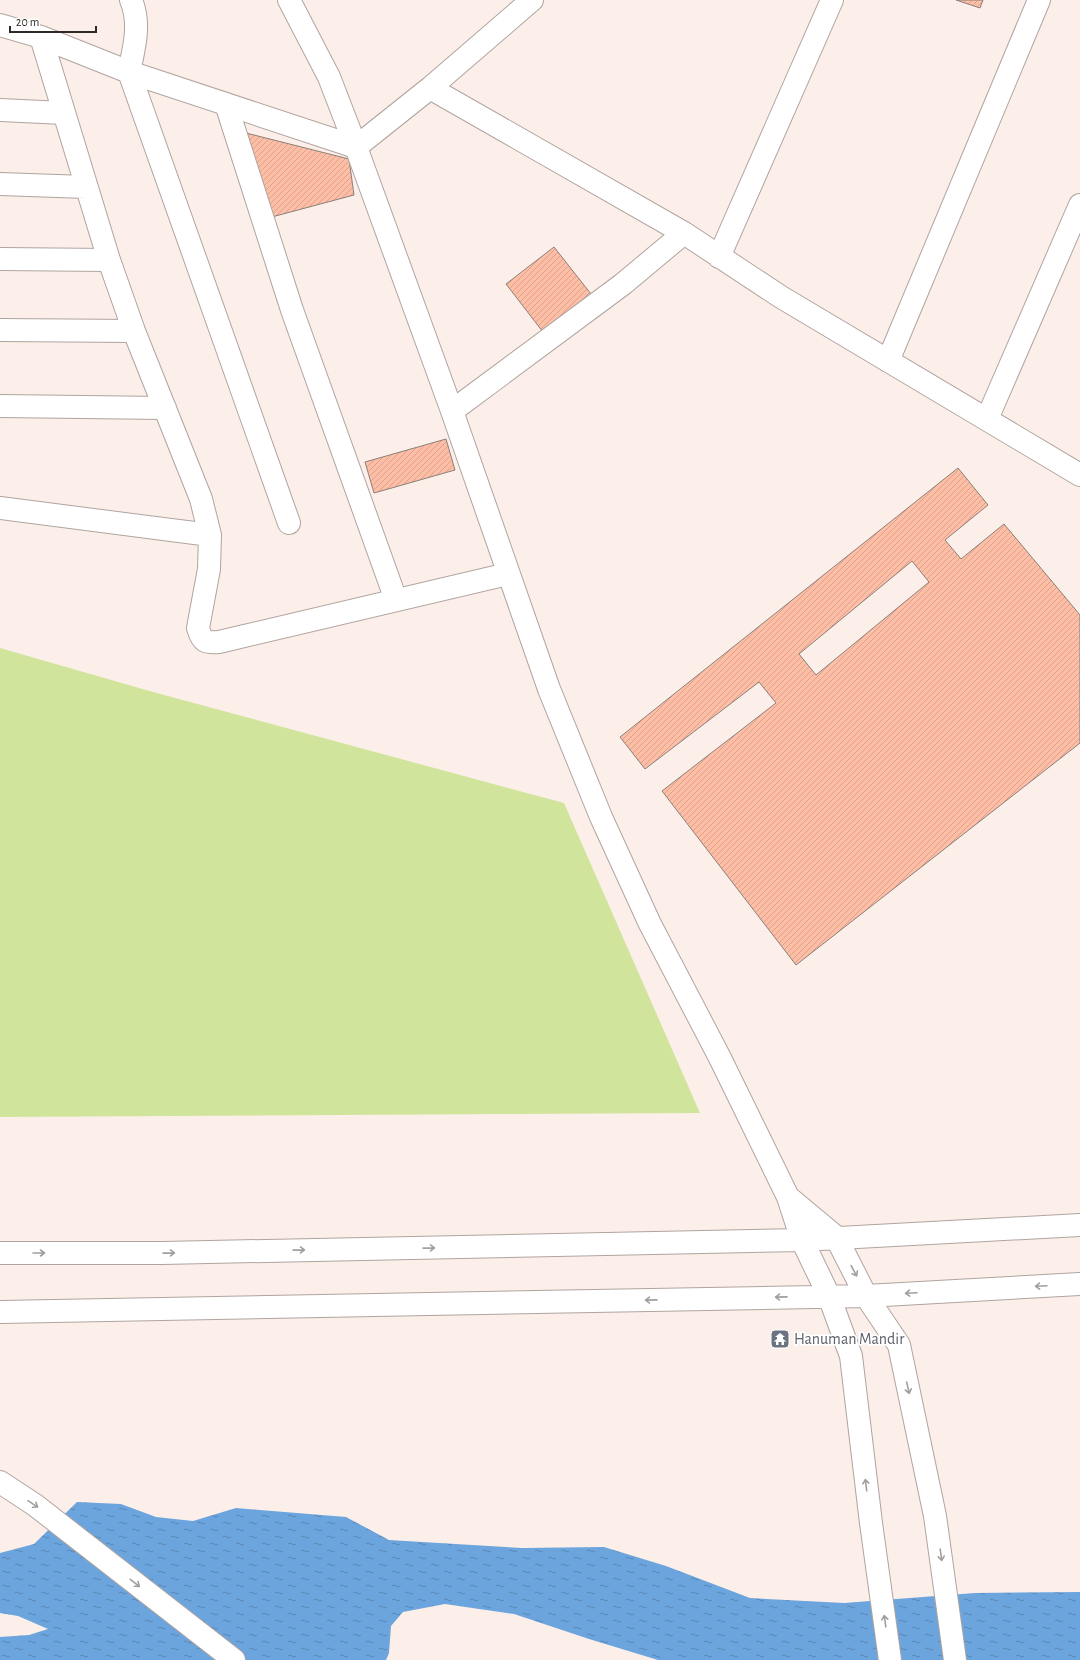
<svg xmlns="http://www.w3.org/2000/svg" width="1080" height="1660" viewBox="0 0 1080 1660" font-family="'Alegreya Sans',sans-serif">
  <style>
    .grass { fill: #d1e49b }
    .water { fill: url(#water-ripples) }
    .building { fill: url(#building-hatch); stroke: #8b7f7b; fill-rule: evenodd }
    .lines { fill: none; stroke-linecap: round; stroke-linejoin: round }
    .minor-casing { stroke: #b0a49f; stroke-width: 24 }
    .major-casing { stroke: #b0a49f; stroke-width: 24 }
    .highway-casing { stroke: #b0a49f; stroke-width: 24 }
    .minor { stroke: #fff; stroke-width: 22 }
    .major { stroke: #fff; stroke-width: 22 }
    .highway { stroke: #fff; stroke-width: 22 }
    .oneway { stroke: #a19f9e }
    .labels { text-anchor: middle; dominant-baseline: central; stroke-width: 3.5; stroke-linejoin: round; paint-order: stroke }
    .worship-label { font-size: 16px; fill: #5b616d; stroke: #fff; text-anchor: start }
  </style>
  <defs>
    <pattern id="water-ripples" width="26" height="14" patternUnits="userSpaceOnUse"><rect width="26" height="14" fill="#6ca5dd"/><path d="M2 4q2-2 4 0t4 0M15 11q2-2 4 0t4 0" fill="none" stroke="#5986b3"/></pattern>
    <pattern id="building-hatch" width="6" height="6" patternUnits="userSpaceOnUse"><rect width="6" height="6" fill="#febea5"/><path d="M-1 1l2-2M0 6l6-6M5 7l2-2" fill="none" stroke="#daa38e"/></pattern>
  </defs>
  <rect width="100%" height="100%" fill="#fcefea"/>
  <path class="grass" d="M 0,648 L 153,692 L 564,803 L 700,1113 L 0,1117 Z"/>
  <path class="water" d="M 77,1502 L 121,1504 L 156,1517 L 193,1521 L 236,1508 L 346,1517 L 389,1540 L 522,1548 L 604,1547 L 666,1566 L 750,1598 L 844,1603 L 975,1593 L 1080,1592 L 1080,1660 L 658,1660 L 589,1639 L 514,1614 L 445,1604 L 403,1612 L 391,1626 L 389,1653 L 386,1660 L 0,1660 L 0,1637 L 29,1635 L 48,1629 L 18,1616 L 0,1613 L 0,1553 L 34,1544 Z"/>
  <path class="building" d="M 956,0 L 983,0 L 980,8 Z
    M 246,133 L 349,159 L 354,195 L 268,218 Z
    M 554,247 L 591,294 L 543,332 L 506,284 Z
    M 446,439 L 455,470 L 374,493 L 365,462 Z
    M 958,468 L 988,505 L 945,540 L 961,559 L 1004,524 L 1080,615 L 1080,743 L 796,965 L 662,791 L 776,703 L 759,682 L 645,769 L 620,737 ZM 912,561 L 929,582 L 816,675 L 799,654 Z"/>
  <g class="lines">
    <g class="minor-casing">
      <path id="minor" d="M 131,0 C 141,24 134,48 129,72 L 289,523
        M 289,0 L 329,77 L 356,147 L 452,411 L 549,689 L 601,817 L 650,924 L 720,1058 L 788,1197 L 802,1240
        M 0,25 L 41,37 L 129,72 L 356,147 L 430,88 L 532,0
        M 41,37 L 109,260 L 134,331 L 201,499 L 210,535 L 209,569 L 198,628 C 202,642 205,643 219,642 L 508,574
        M 430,88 L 684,233 L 781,297 L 1080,475
        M 226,104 L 292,310 L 396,600
        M 0,110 L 64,113
        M 0,184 L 86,187
        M 719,257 L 832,0
        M 0,259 L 109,260
        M 0,330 L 134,331
        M 888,361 L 1039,0
        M 0,406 L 165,408
        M 452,411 L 623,284 L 684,233
        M 987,419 L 1080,205
        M 0,508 L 210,535
        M 788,1197 L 836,1237"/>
    </g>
    <g class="major-casing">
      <path id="major" d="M 836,1237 L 866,1296 L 899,1345 L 935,1516 L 955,1660
        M 802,1240 L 829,1296 L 851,1356 L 871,1523 L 890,1660
        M 0,1253 L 162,1253 L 802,1240 L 1080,1225
        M 0,1312 L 866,1296 L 1080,1284"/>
    </g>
    <g class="highway-casing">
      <path id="highway" d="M 0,1482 L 35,1505 L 234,1660"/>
    </g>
    <use href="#minor" class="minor"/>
    <use href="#major" class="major"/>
    <use href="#highway" class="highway"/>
  </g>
  <defs><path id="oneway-shaft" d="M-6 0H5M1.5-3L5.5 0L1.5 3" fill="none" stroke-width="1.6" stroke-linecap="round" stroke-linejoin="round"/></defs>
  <g class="oneway">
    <use href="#oneway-shaft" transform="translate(429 1248) rotate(-1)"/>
    <use href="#oneway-shaft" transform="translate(299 1250) rotate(-1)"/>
    <use href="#oneway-shaft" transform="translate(39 1253)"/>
    <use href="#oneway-shaft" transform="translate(169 1253) rotate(-1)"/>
    <use href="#oneway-shaft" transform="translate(854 1271) rotate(62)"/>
    <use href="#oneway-shaft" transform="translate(1041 1286) rotate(177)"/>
    <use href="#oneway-shaft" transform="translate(911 1293) rotate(177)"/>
    <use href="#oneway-shaft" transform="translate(781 1297) rotate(179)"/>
    <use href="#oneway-shaft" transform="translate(651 1300) rotate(179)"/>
    <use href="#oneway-shaft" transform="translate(908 1388) rotate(78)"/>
    <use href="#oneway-shaft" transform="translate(866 1485) rotate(-97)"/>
    <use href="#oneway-shaft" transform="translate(33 1504) rotate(34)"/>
    <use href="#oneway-shaft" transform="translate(941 1555) rotate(82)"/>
    <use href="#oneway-shaft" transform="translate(135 1583) rotate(38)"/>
    <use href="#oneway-shaft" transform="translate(885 1621) rotate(-98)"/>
  </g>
  <defs>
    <g id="temple-square" transform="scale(1)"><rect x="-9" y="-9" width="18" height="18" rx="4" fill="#6b7280" stroke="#fff"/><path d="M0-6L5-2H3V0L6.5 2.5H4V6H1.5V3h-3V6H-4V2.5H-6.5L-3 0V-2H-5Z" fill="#fff"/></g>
  </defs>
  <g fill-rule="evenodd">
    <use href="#temple-square" x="780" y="1339"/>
  </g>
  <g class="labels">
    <g class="worship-label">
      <text x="794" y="1339">Hanuman Mandir</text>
    </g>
  </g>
  <path d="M10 26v6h86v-6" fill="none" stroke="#2e2927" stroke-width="2"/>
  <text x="16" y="26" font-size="12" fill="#2e2927" stroke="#ffffff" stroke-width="3" paint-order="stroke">20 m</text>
</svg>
